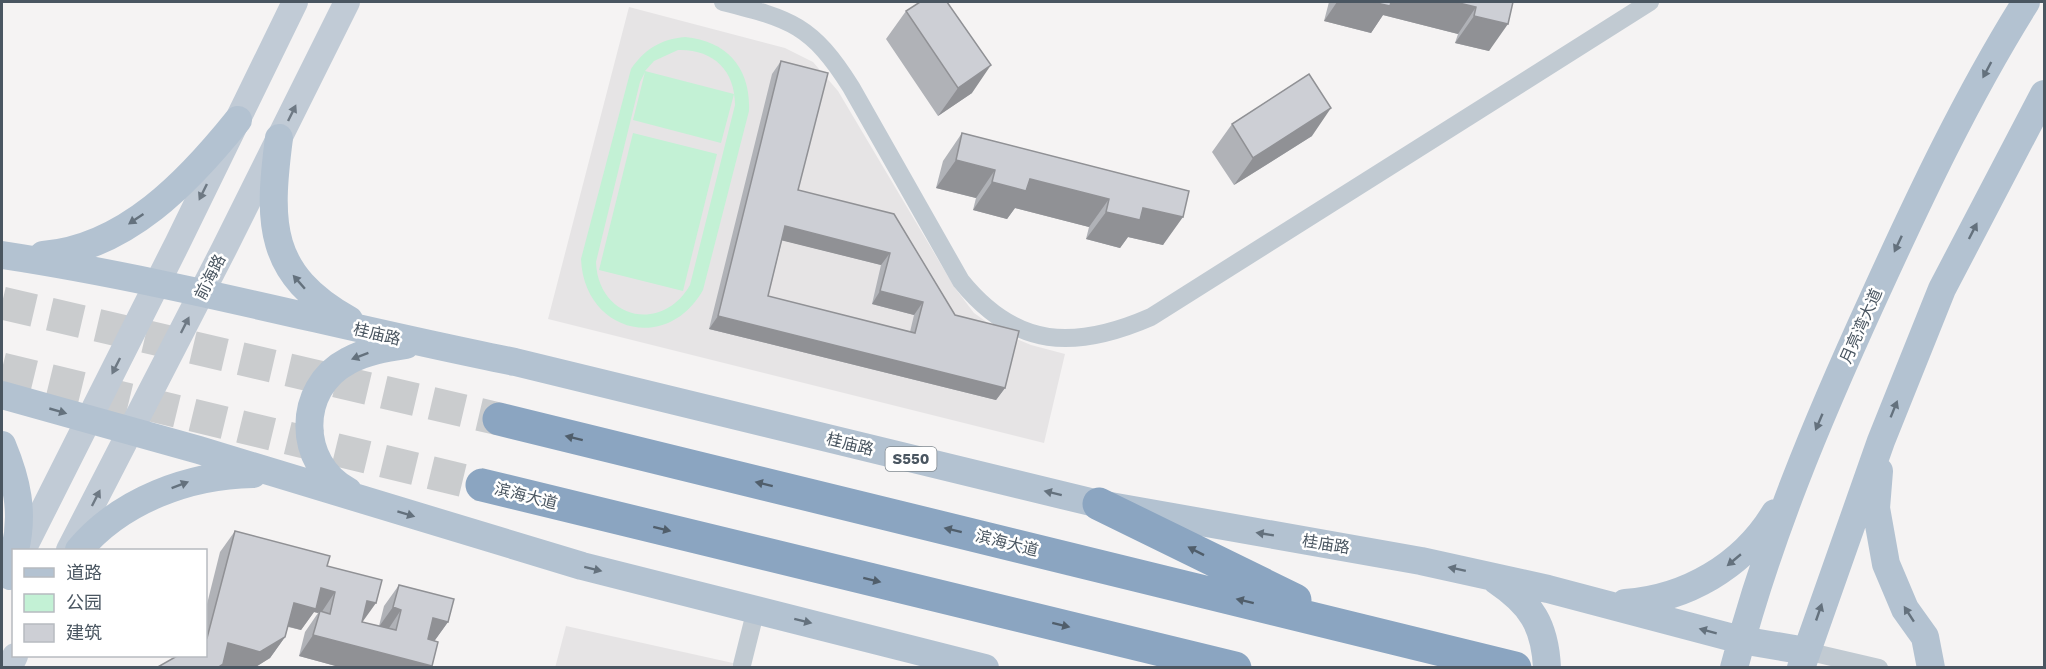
<svg xmlns="http://www.w3.org/2000/svg" width="2046" height="669" viewBox="0 0 2046 669" font-family="'Work Sans','Noto Sans SC',sans-serif">
  <style>
    .education { fill: #e6e4e5 }
    .green { fill: #c3f1d5; fill-rule: evenodd }
    .lines { fill: none; stroke-linecap: round; stroke-linejoin: round }
    .highway-tunnel { stroke: #caccce; stroke-width: 33; stroke-dasharray: 33 16; stroke-linecap: butt }
    .street { stroke: #c1cad2; stroke-width: 18 }
    .secondary { stroke: #c1cbd6; stroke-width: 26 }
    .primary { stroke: #b3c2d1; stroke-width: 28 }
    .highway { stroke: #8ba5c1; stroke-width: 33 }
    .wall { fill: #b0b2b7; fill-rule: evenodd }
    .shaded-wall { fill: #909195 }
    .building { fill: #cdcfd5; stroke: #909195; stroke-width: 1.5; fill-rule: evenodd }
    .oneway { fill: #64717d }
    .oneway2 { fill: #6e7984 }
    .oneway3 { fill: #505e6b }
    .labels { text-anchor: middle; dominant-baseline: central; stroke-width: 5; stroke-linejoin: round; paint-order: stroke }
    .shield { fill: #fff; stroke: #808990; stroke-width: 1.5 }
    .shield-label { font-size: 15px; font-weight: bold; fill: #4a5661 }
    .street-label { font-size: 16px; fill: #4a5661; stroke: #fff }
  </style>
  <rect width="100%" height="100%" fill="#f5f3f3"/>
  <path class="education" d="M 629,7 L 785,48 L 813,62 L 838,91 L 955,288 L 974,313 L 1002,333 L 1031,345 L 1065,354 L 1044,443 L 548,319 Z
    M 566,626 L 742,665 L 748,668 L 555,668 Z"/>
  <path class="green" d="M 685,37 C 728,41 751,69 749,111 L 703,290 C 667,354 584,332 581,259 L 631,69 C 645,49 661,39 685,37 ZM 678,50 C 713,49 735,70 735,105 L 690,285 C 662,334 598,319 596,262 L 640,82 L 645,72 L 633,120 L 721,143 L 734,94 L 645,71 L 654,61 Z
    M 633,133 L 717,154 L 683,291 L 599,270 Z"/>
  <g class="lines">
    <path class="highway-tunnel" d="M 2,303 L 499,419
      M 2,369 L 482,485"/>
    <path class="street" d="M 723,2 C 791,19 812,25 851,87 L 961,281 C 1016,349 1075,350 1151,317 L 1650,2
      M 1806,651 L 1879,668
      M 742,665 L 756,609"/>
    <path class="secondary" d="M 23,550 L 178,242 L 295,2
      M 69,550 L 224,249 L 347,2
      M 9,668 L 15,656"/>
    <path class="primary" d="M 279,138 C 268,223 267,274 349,320
      M 2,255 C 174,281 343,328 515,362 L 1099,504 L 1421,561 L 1548,589 L 1741,640 L 1806,651
      M 43,255 C 126,248 189,181 238,120
      M 2,395 L 199,450 L 582,566 L 985,668
      M 2,445 C 17,481 24,512 15,550
      M 1879,471 L 1876,508 L 1886,564 L 1905,609 L 1925,637 L 1931,668
      M 348,491 C 297,464 296,388 348,361 C 366,351 386,348 406,345
      M 79,550 C 121,500 189,475 253,474
      M 10,576 L 14,558
      M 1497,581 C 1531,604 1545,625 1547,668
      M 1625,603 C 1686,599 1743,566 1775,513
      M 1734,668 C 1767,540 1818,419 1873,299 C 1919,198 1967,96 2026,2
      M 1801,668 L 1881,441 L 1942,289 L 2044,94"/>
    <path class="highway" d="M 499,419 L 1515,668
      M 482,485 L 1235,668
      M 1099,504 L 1295,600"/>
  </g>
  <path class="wall" d="M 1329,2 L 1513,2 L 1489,51 L 1455,43 L 1458,34 L 1383,15 L 1371,33 L 1324,21 Z
    M 906,11 L 972,93 L 938,116 L 886,39 Z
    M 781,61 L 798,190 L 894,214 L 955,315 L 1005,388 L 996,400 L 709,329 L 772,74 ZM 782,240 L 881,265 L 872,304 L 914,315 L 910,332 L 768,296 Z
    M 1232,124 L 1312,136 L 1234,185 L 1212,152 Z
    M 962,133 L 1189,191 L 1163,245 L 1128,237 L 1120,248 L 1086,239 L 1089,227 L 1015,208 L 1007,219 L 973,210 L 976,198 L 936,188 L 943,161 Z
    M 235,531 L 327,566 L 362,622 L 379,626 L 384,606 L 399,585 L 448,622 L 434,641 L 432,666 L 431,668 L 343,668 L 299,656 L 305,632 L 318,613 L 314,612 L 301,630 L 288,627 L 285,637 L 270,658 L 254,668 L 226,668 L 221,666 L 206,656 L 206,608 L 220,552 Z"/>
  <path class="shaded-wall" d="M 1337,2 L 1455,2 L 1476,7 L 1458,34 L 1383,15 L 1371,33 L 1324,21 Z
    M 1474,16 L 1508,24 L 1489,51 L 1455,43 Z
    M 991,65 L 972,93 L 938,116 L 958,88 Z
    M 1331,108 L 1312,136 L 1234,185 L 1253,158 Z
    M 956,160 L 995,170 L 976,198 L 936,188 Z
    M 1030,179 L 1109,199 L 1089,227 L 1015,208 L 1007,219 L 973,210 L 992,182 Z
    M 1143,208 L 1183,217 L 1163,245 L 1128,237 L 1120,248 L 1086,239 L 1106,212 Z
    M 785,226 L 890,253 L 881,265 L 776,239 Z
    M 880,291 L 923,302 L 914,315 L 872,304 Z
    M 718,316 L 1005,388 L 996,400 L 709,329 Z
    M 321,588 L 335,592 L 321,613 L 320,611 L 318,613 L 314,612 L 301,630 L 279,624 L 294,603 Z
    M 367,601 L 376,603 L 361,624 Z
    M 393,607 L 401,610 L 387,631 L 378,628 Z
    M 433,618 L 448,622 L 433,643 L 419,639 Z
    M 313,635 L 432,666 L 431,668 L 343,668 L 299,656 Z
    M 285,637 L 270,658 L 254,668 L 226,668 L 221,666 L 221,668 L 217,668 L 228,643 Z"/>
  <path class="building" d="M 920,2 L 947,2 L 991,65 L 958,88 L 906,11 Z
    M 1372,2 L 1391,2 L 1390,6 Z
    M 1455,2 L 1513,2 L 1508,24 L 1474,16 L 1476,7 Z
    M 781,61 L 828,73 L 798,190 L 894,214 L 955,315 L 1019,331 L 1005,388 L 718,316 ZM 785,226 L 890,253 L 880,291 L 923,302 L 915,333 L 768,296 Z
    M 1309,74 L 1331,108 L 1253,158 L 1232,124 Z
    M 962,133 L 1189,191 L 1183,217 L 1143,208 L 1140,220 L 1106,212 L 1109,199 L 1030,179 L 1026,191 L 992,182 L 995,170 L 956,160 Z
    M 235,531 L 330,556 L 327,566 L 382,580 L 376,603 L 367,601 L 362,622 L 396,630 L 401,610 L 393,607 L 399,585 L 454,599 L 448,622 L 433,618 L 428,639 L 438,642 L 432,666 L 313,635 L 320,611 L 330,614 L 335,592 L 321,588 L 316,609 L 294,603 L 285,637 L 260,652 L 228,643 L 223,664 L 217,668 L 156,668 L 177,656 L 206,656 L 206,639 L 207,638 Z"/>
  <defs><path id="oneway-solid" d="M-6-.8H1V-3.2L6.5 0L1 3.2V.8H-6Z" transform="scale(1.5)"/></defs>
  <g class="oneway">
    <use href="#oneway-solid" transform="translate(1987 70) rotate(118)"/>
    <use href="#oneway-solid" transform="translate(136 219) rotate(146)"/>
    <use href="#oneway-solid" transform="translate(1973 231) rotate(-63)"/>
    <use href="#oneway-solid" transform="translate(1898 244) rotate(115)"/>
    <use href="#oneway-solid" transform="translate(299 282) rotate(-131)"/>
    <use href="#oneway-solid" transform="translate(360 356) rotate(159)"/>
    <use href="#oneway-solid" transform="translate(1894 409) rotate(-68)"/>
    <use href="#oneway-solid" transform="translate(58 411) rotate(16)"/>
    <use href="#oneway-solid" transform="translate(1819 422) rotate(113)"/>
    <use href="#oneway-solid" transform="translate(180 485) rotate(-21)"/>
    <use href="#oneway-solid" transform="translate(1053 493) rotate(-166)"/>
    <use href="#oneway-solid" transform="translate(406 514) rotate(17)"/>
    <use href="#oneway-solid" transform="translate(1265 534) rotate(-171)"/>
    <use href="#oneway-solid" transform="translate(1734 560) rotate(140)"/>
    <use href="#oneway-solid" transform="translate(593 569) rotate(14)"/>
    <use href="#oneway-solid" transform="translate(1457 569) rotate(-168)"/>
    <use href="#oneway-solid" transform="translate(1819 612) rotate(-71)"/>
    <use href="#oneway-solid" transform="translate(1909 614) rotate(-123)"/>
    <use href="#oneway-solid" transform="translate(803 621) rotate(14)"/>
    <use href="#oneway-solid" transform="translate(1708 631) rotate(-165)"/>
  </g>
  <g class="oneway2">
    <use href="#oneway-solid" transform="translate(292 113) rotate(-64)"/>
    <use href="#oneway-solid" transform="translate(203 192) rotate(116)"/>
    <use href="#oneway-solid" transform="translate(185 325) rotate(-63)"/>
    <use href="#oneway-solid" transform="translate(116 366) rotate(117)"/>
    <use href="#oneway-solid" transform="translate(96 498) rotate(-63)"/>
  </g>
  <g class="oneway3">
    <use href="#oneway-solid" transform="translate(574 438) rotate(-166)"/>
    <use href="#oneway-solid" transform="translate(764 484) rotate(-166)"/>
    <use href="#oneway-solid" transform="translate(662 529) rotate(14)"/>
    <use href="#oneway-solid" transform="translate(953 530) rotate(-166)"/>
    <use href="#oneway-solid" transform="translate(1196 551) rotate(-153)"/>
    <use href="#oneway-solid" transform="translate(872 580) rotate(14)"/>
    <use href="#oneway-solid" transform="translate(1245 601) rotate(-166)"/>
    <use href="#oneway-solid" transform="translate(1061 625) rotate(14)"/>
  </g>
  <g class="labels">
    <rect class="shield" x="885.5" y="447" width="51" height="24" rx="4.5"/>
    <g class="shield-label">
      <text x="911" y="459">S550</text>
    </g>
    <g class="street-label">
      <text transform="translate(210 277) rotate(-63)">前海路</text>
      <text transform="translate(1861 326) rotate(-66)">月亮湾大道</text>
      <text transform="translate(377 334) rotate(13)">桂庙路</text>
      <text transform="translate(850 444) rotate(14)">桂庙路</text>
      <text transform="translate(526 496) rotate(14)">滨海大道</text>
      <text transform="translate(1007 543) rotate(14)">滨海大道</text>
      <text transform="translate(1326 544) rotate(9)">桂庙路</text>
    </g>
  </g>
  <rect width="2046" height="669" fill="none" stroke="#4a5661" stroke-width="6"/>
  <rect x="12" y="549" width="195" height="108" fill="#ffffff" stroke="#b7bbc0" stroke-width="1.5"/>
  <rect x="24" y="568" width="30" height="9" fill="#b3c2d1" stroke="#b7bbc0" stroke-width="1.5"/>
  <text x="66" y="579" font-size="18" fill="#4a5661">道路</text>
  <rect x="24" y="594" width="30" height="18" fill="#c3f1d5" stroke="#b7bbc0" stroke-width="1.5"/>
  <text x="66" y="609" font-size="18" fill="#4a5661">公园</text>
  <rect x="24" y="624" width="30" height="18" fill="#cdcfd5" stroke="#b7bbc0" stroke-width="1.5"/>
  <text x="66" y="639" font-size="18" fill="#4a5661">建筑</text>
</svg>
